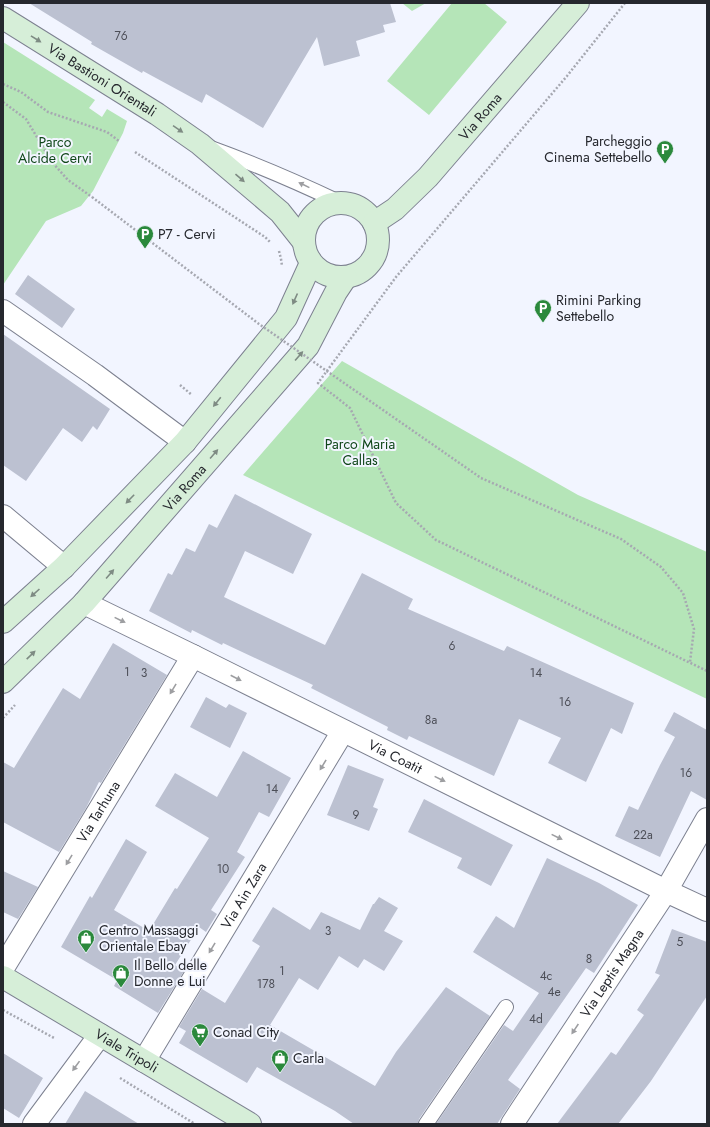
<svg xmlns="http://www.w3.org/2000/svg" width="710" height="1127" viewBox="0 0 710 1127" font-family="Jost,sans-serif">
  <style>
    .green { fill: #b5e5b8 }
    .building { fill: #bcc1d1 }
    .lines { fill: none; stroke-linecap: round; stroke-linejoin: round }
    .lane-casing { stroke: #7d8190; stroke-width: 16 }
    .street-casing { stroke: #7d8190; stroke-width: 24 }
    .secondary-casing { stroke: #7d8190; stroke-width: 24 }
    .path { stroke: #a6a8b1; stroke-width: 2.5; stroke-dasharray: 2 2; stroke-linecap: butt }
    .lane { stroke: #fff; stroke-width: 14 }
    .street { stroke: #fff; stroke-width: 22 }
    .secondary { stroke: #d6eed8; stroke-width: 22 }
    .path-bridge { stroke: #a6a8b1; stroke-width: 2.5; stroke-dasharray: 2 2; stroke-linecap: butt }
    .oneway { fill: #7e8b83 }
    .oneway2 { fill: #9d9ea1 }
    .labels { text-anchor: middle; dominant-baseline: central; stroke-width: 4; stroke-linejoin: round; paint-order: stroke }
    .number-label { font-size: 12px; fill: #4c4e57 }
    .street-label { font-size: 14px; fill: #26282e; stroke: #f2f5ff }
    .poi-label { font-size: 14px; fill: #26282e; stroke: #f2f5ff; text-anchor: start }
    .park-label { font-size: 14px; fill: #0f4619; stroke: #f2f5ff }
  </style>
  <rect width="100%" height="100%" fill="#f2f5ff"/>
  <path class="green" d="M 402,3 L 426,3 L 412,11 Z
    M 452,3 L 484,3 L 507,22 L 429,115 L 387,81 Z
    M 3,42 L 95,100 L 89,108 L 102,117 L 107,109 L 127,121 L 123,133 L 93,191 L 81,206 L 46,221 L 3,285 Z
    M 342,361 L 578,495 L 707,552 L 707,699 L 243,475 Z"/>
  <path class="building" d="M 29,3 L 390,3 L 396,22 L 383,25 L 385,32 L 356,41 L 360,56 L 324,66 L 317,37 L 263,128 L 206,94 L 202,103 L 143,71 L 142,73 L 91,44 L 92,42 Z
    M 28,275 L 75,309 L 62,328 L 15,294 Z
    M 3,334 L 110,409 L 97,430 L 93,426 L 82,442 L 63,428 L 26,481 L 3,465 Z
    M 235,494 L 312,534 L 293,574 L 245,551 L 224,597 L 325,645 L 362,573 L 413,599 L 408,609 L 504,651 L 507,646 L 634,703 L 622,734 L 611,728 L 586,782 L 548,763 L 561,738 L 519,719 L 494,776 L 409,736 L 407,740 L 387,730 L 388,727 L 311,688 L 313,685 L 223,643 L 222,645 L 192,630 L 191,633 L 149,611 L 168,573 L 172,575 L 186,548 L 195,552 L 209,524 L 217,528 Z
    M 113,643 L 167,675 L 101,783 L 99,782 L 86,808 L 59,852 L 3,822 L 3,762 L 14,768 L 63,688 L 80,699 Z
    M 206,697 L 226,708 L 229,704 L 247,713 L 230,748 L 190,727 Z
    M 674,712 L 707,730 L 707,800 L 691,791 L 660,857 L 615,836 L 629,806 L 638,810 L 660,765 L 675,737 L 664,731 Z
    M 243,751 L 291,778 L 269,817 L 259,812 L 237,852 L 245,857 L 211,910 L 217,914 L 206,932 L 199,927 L 175,965 L 184,971 L 158,1013 L 114,986 L 117,980 L 61,947 L 90,896 L 92,898 L 126,839 L 147,852 L 114,910 L 149,931 L 175,888 L 177,889 L 209,838 L 155,806 L 175,773 L 217,797 Z
    M 348,765 L 384,779 L 373,807 L 378,809 L 369,831 L 327,815 Z
    M 424,799 L 513,845 L 491,886 L 457,868 L 462,858 L 408,832 Z
    M 547,858 L 599,883 L 638,905 L 594,973 L 586,968 L 508,1080 L 520,1089 L 497,1124 L 436,1124 L 504,1025 L 513,1031 L 539,993 L 473,952 L 496,916 L 514,928 Z
    M 3,871 L 38,887 L 18,919 L 3,912 Z
    M 379,897 L 398,908 L 384,931 L 403,941 L 384,971 L 364,959 L 358,968 L 339,956 L 318,990 L 299,978 L 270,1025 L 375,1086 L 396,1052 L 446,987 L 490,1016 L 419,1119 L 418,1124 L 354,1124 L 335,1111 L 257,1067 L 247,1083 L 179,1043 L 186,1031 L 179,1027 L 202,989 L 225,1003 L 260,946 L 252,941 L 273,907 L 310,930 L 321,912 L 360,930 L 373,904 L 374,904 Z
    M 672,929 L 707,942 L 707,996 L 651,1081 L 618,1124 L 557,1124 L 611,1052 L 616,1055 L 644,1015 L 637,1010 L 660,975 L 655,973 Z
    M 3,1053 L 43,1078 L 19,1118 L 3,1108 Z
    M 85,1091 L 139,1124 L 65,1124 Z"/>
  <g class="lines">
    <g class="lane-casing">
      <path id="lane" d="M 211,148 C 255,164 297,182 339,202
        M 426,1124 L 506,1007"/>
    </g>
    <g class="street-casing">
      <g id="street">
        <path d="M 3,311 L 95,375 L 185,442"/>
        <path d="M 3,516 L 64,567"/>
        <path id="s1" d="M 84,603 L 193,656 L 666,891 L 707,910"/>
        <path id="s2" d="M 3,968 L 193,656"/>
        <path id="s3" d="M 144,1061 L 343,731"/>
        <path d="M 34,1124 L 100,1035"/>
        <path id="s4" d="M 512,1124 L 666,891 L 707,819"/>
      </g>
    </g>
    <g class="secondary-casing">
      <g id="secondary">
        <path id="s5" d="M 3,18 L 157,114 L 200,144 L 280,212 L 303,241"/>
        <circle cx="341" cy="240" r="37"/>
        <path id="s6" d="M 374,223 L 395,209 L 428,177 L 578,3"/>
        <path d="M 3,622 L 64,567 L 185,442 L 286,318 L 311,263"/>
        <path id="s7" d="M 3,682 L 84,603 L 308,346 L 336,292 L 346,277"/>
        <path id="s8" d="M 3,977 L 250,1124"/>
      </g>
    </g>
    <path class="path" d="M 625,3 L 567,76 L 396,277 L 318,383 L 350,408 L 396,503 L 436,540 L 707,671
      M 3,84 L 21,92 L 48,112 L 107,132 L 119,141
      M 3,102 L 26,119 L 52,162 L 68,180 L 92,197
      M 135,152 L 265,237 L 270,242
      M 279,251 L 281,259 L 282,266
      M 180,385 L 192,395
      M 481,478 L 621,539 L 661,567 L 683,593 L 694,629 L 690,662
      M 3,718 L 15,705
      M 3,1010 L 54,1038
      M 120,1078 L 195,1124"/>
    <use href="#lane" class="lane"/>
    <use href="#street" class="street"/>
    <use href="#secondary" class="secondary"/>
    <path class="path-bridge" d="M 92,197 L 259,324 L 481,478"/>
  </g>
  <defs><path id="oneway-solid" d="M-6-.8H1V-3.2L6.5 0L1 3.2V.8H-6Z"/></defs>
  <g class="oneway">
    <use href="#oneway-solid" transform="translate(36 39) rotate(32)"/>
    <use href="#oneway-solid" transform="translate(178 129) rotate(34)"/>
    <use href="#oneway-solid" transform="translate(240 178) rotate(41)"/>
    <use href="#oneway-solid" transform="translate(295 299) rotate(114)"/>
    <use href="#oneway-solid" transform="translate(299 356) rotate(-49)"/>
    <use href="#oneway-solid" transform="translate(217 402) rotate(129)"/>
    <use href="#oneway-solid" transform="translate(214 454) rotate(-49)"/>
    <use href="#oneway-solid" transform="translate(130 499) rotate(134)"/>
    <use href="#oneway-solid" transform="translate(110 574) rotate(-49)"/>
    <use href="#oneway-solid" transform="translate(35 593) rotate(138)"/>
    <use href="#oneway-solid" transform="translate(31 655) rotate(-44)"/>
  </g>
  <g class="oneway2">
    <use href="#oneway-solid" transform="translate(304 185) rotate(-154)"/>
    <use href="#oneway-solid" transform="translate(120 620) rotate(26)"/>
    <use href="#oneway-solid" transform="translate(236 678) rotate(27)"/>
    <use href="#oneway-solid" transform="translate(173 689) rotate(121)"/>
    <use href="#oneway-solid" transform="translate(323 765) rotate(121)"/>
    <use href="#oneway-solid" transform="translate(440 779) rotate(26)"/>
    <use href="#oneway-solid" transform="translate(557 837) rotate(26)"/>
    <use href="#oneway-solid" transform="translate(69 860) rotate(121)"/>
    <use href="#oneway-solid" transform="translate(212 948) rotate(121)"/>
    <use href="#oneway-solid" transform="translate(575 1029) rotate(124)"/>
    <use href="#oneway-solid" transform="translate(76 1066) rotate(126)"/>
  </g>
  <defs>
    <g id="parking-pin" transform="scale(0.9)"><path d="M0 17L-7.5 6A9.5 9.5 0 1 1 7.5 6Z" fill="#2b893c" stroke="#f2f5ff"/><path d="M-3.5-5.5H1a3.5 3.5 0 0 1 0 7H-1V5.5H-3.5ZM-1-3.4V-.6H.8a1.4 1.4 0 0 0 0-2.8Z" fill="#fff"/></g>
    <g id="shop-pin" transform="scale(0.9)"><path d="M0 17L-7.5 6A9.5 9.5 0 1 1 7.5 6Z" fill="#2b893c" stroke="#f2f5ff"/><path d="M-5-2.5h2.3a2.7 3.5 0 0 1 5.4 0H5L5.5 6h-11ZM-1.5-2.5h3a1.5 2.3 0 0 0-3 0Z" fill="#fff"/></g>
    <g id="supermarket-pin" transform="scale(0.9)"><path d="M0 17L-7.5 6A9.5 9.5 0 1 1 7.5 6Z" fill="#2b893c" stroke="#f2f5ff"/><path d="M-6-5.5h2.5l.6 2H6L4.5 2H-2.5L-4.4-4H-6ZM-1.5 3.2a1.3 1.3 0 1 0 .1 0ZM3 3.2a1.3 1.3 0 1 0 .1 0Z" fill="#fff"/></g>
  </defs>
  <g fill-rule="evenodd">
    <use href="#parking-pin" x="665" y="149"/>
    <use href="#parking-pin" x="145" y="234"/>
    <use href="#parking-pin" x="543" y="308"/>
    <use href="#shop-pin" x="86" y="938"/>
    <use href="#shop-pin" x="121" y="973"/>
    <use href="#supermarket-pin" x="200" y="1032"/>
    <use href="#shop-pin" x="280" y="1058"/>
  </g>
  <g class="labels">
    <g class="number-label">
      <text x="121" y="36">76</text>
      <text x="452" y="646">6</text>
      <text x="127" y="672">1</text>
      <text x="144" y="673">3</text>
      <text x="536" y="673">14</text>
      <text x="565" y="702">16</text>
      <text x="431" y="720">8a</text>
      <text x="686" y="773">16</text>
      <text x="272" y="789">14</text>
      <text x="356" y="815">9</text>
      <text x="643" y="835">22a</text>
      <text x="223" y="869">10</text>
      <text x="328" y="931">3</text>
      <text x="680" y="942">5</text>
      <text x="589" y="959">8</text>
      <text x="282" y="971">1</text>
      <text x="546" y="976">4c</text>
      <text x="266" y="984">178</text>
      <text x="554" y="992">4e</text>
      <text x="536" y="1019">4d</text>
    </g>
    <g class="street-label">
      <text stroke="none"><textPath href="#s5" startOffset="117">Via Bastioni Orientali</textPath></text>
      <text stroke="none"><textPath href="#s6" startOffset="151">Via Roma</textPath></text>
      <text stroke="none"><textPath href="#s7" startOffset="266">Via Roma</textPath></text>
      <text stroke="none"><textPath href="#s1" startOffset="347">Via Coatit</textPath></text>
      <text stroke="none"><textPath href="#s2" startOffset="183">Via Tarhuna</textPath></text>
      <text stroke="none"><textPath href="#s3" startOffset="193">Via Ain Zara</textPath></text>
      <text stroke="none"><textPath href="#s4" startOffset="181">Via Leptis Magna</textPath></text>
      <text stroke="none"><textPath href="#s8" startOffset="144">Viale Tripoli</textPath></text>
    </g>
    <g class="poi-label">
      <text x="652" y="141" text-anchor="end">Parcheggio<tspan x="652" dy="16">Cinema Settebello</tspan></text>
      <text x="158" y="234">P7 - Cervi</text>
      <text x="556" y="300">Rimini Parking<tspan x="556" dy="16">Settebello</tspan></text>
      <text x="99" y="930">Centro Massaggi<tspan x="99" dy="16">Orientale Ebay</tspan></text>
      <text x="134" y="965">Il Bello delle<tspan x="134" dy="16">Donne e Lui</tspan></text>
      <text x="213" y="1032">Conad City</text>
      <text x="293" y="1058">Carla</text>
    </g>
    <g class="park-label">
      <text x="55" y="142">Parco<tspan x="55" dy="16">Alcide Cervi</tspan></text>
      <text x="360" y="444">Parco Maria<tspan x="360" dy="16">Callas</tspan></text>
    </g>
  </g>
  <rect width="710" height="1127" fill="none" stroke="#26282e" stroke-width="8"/>
</svg>
